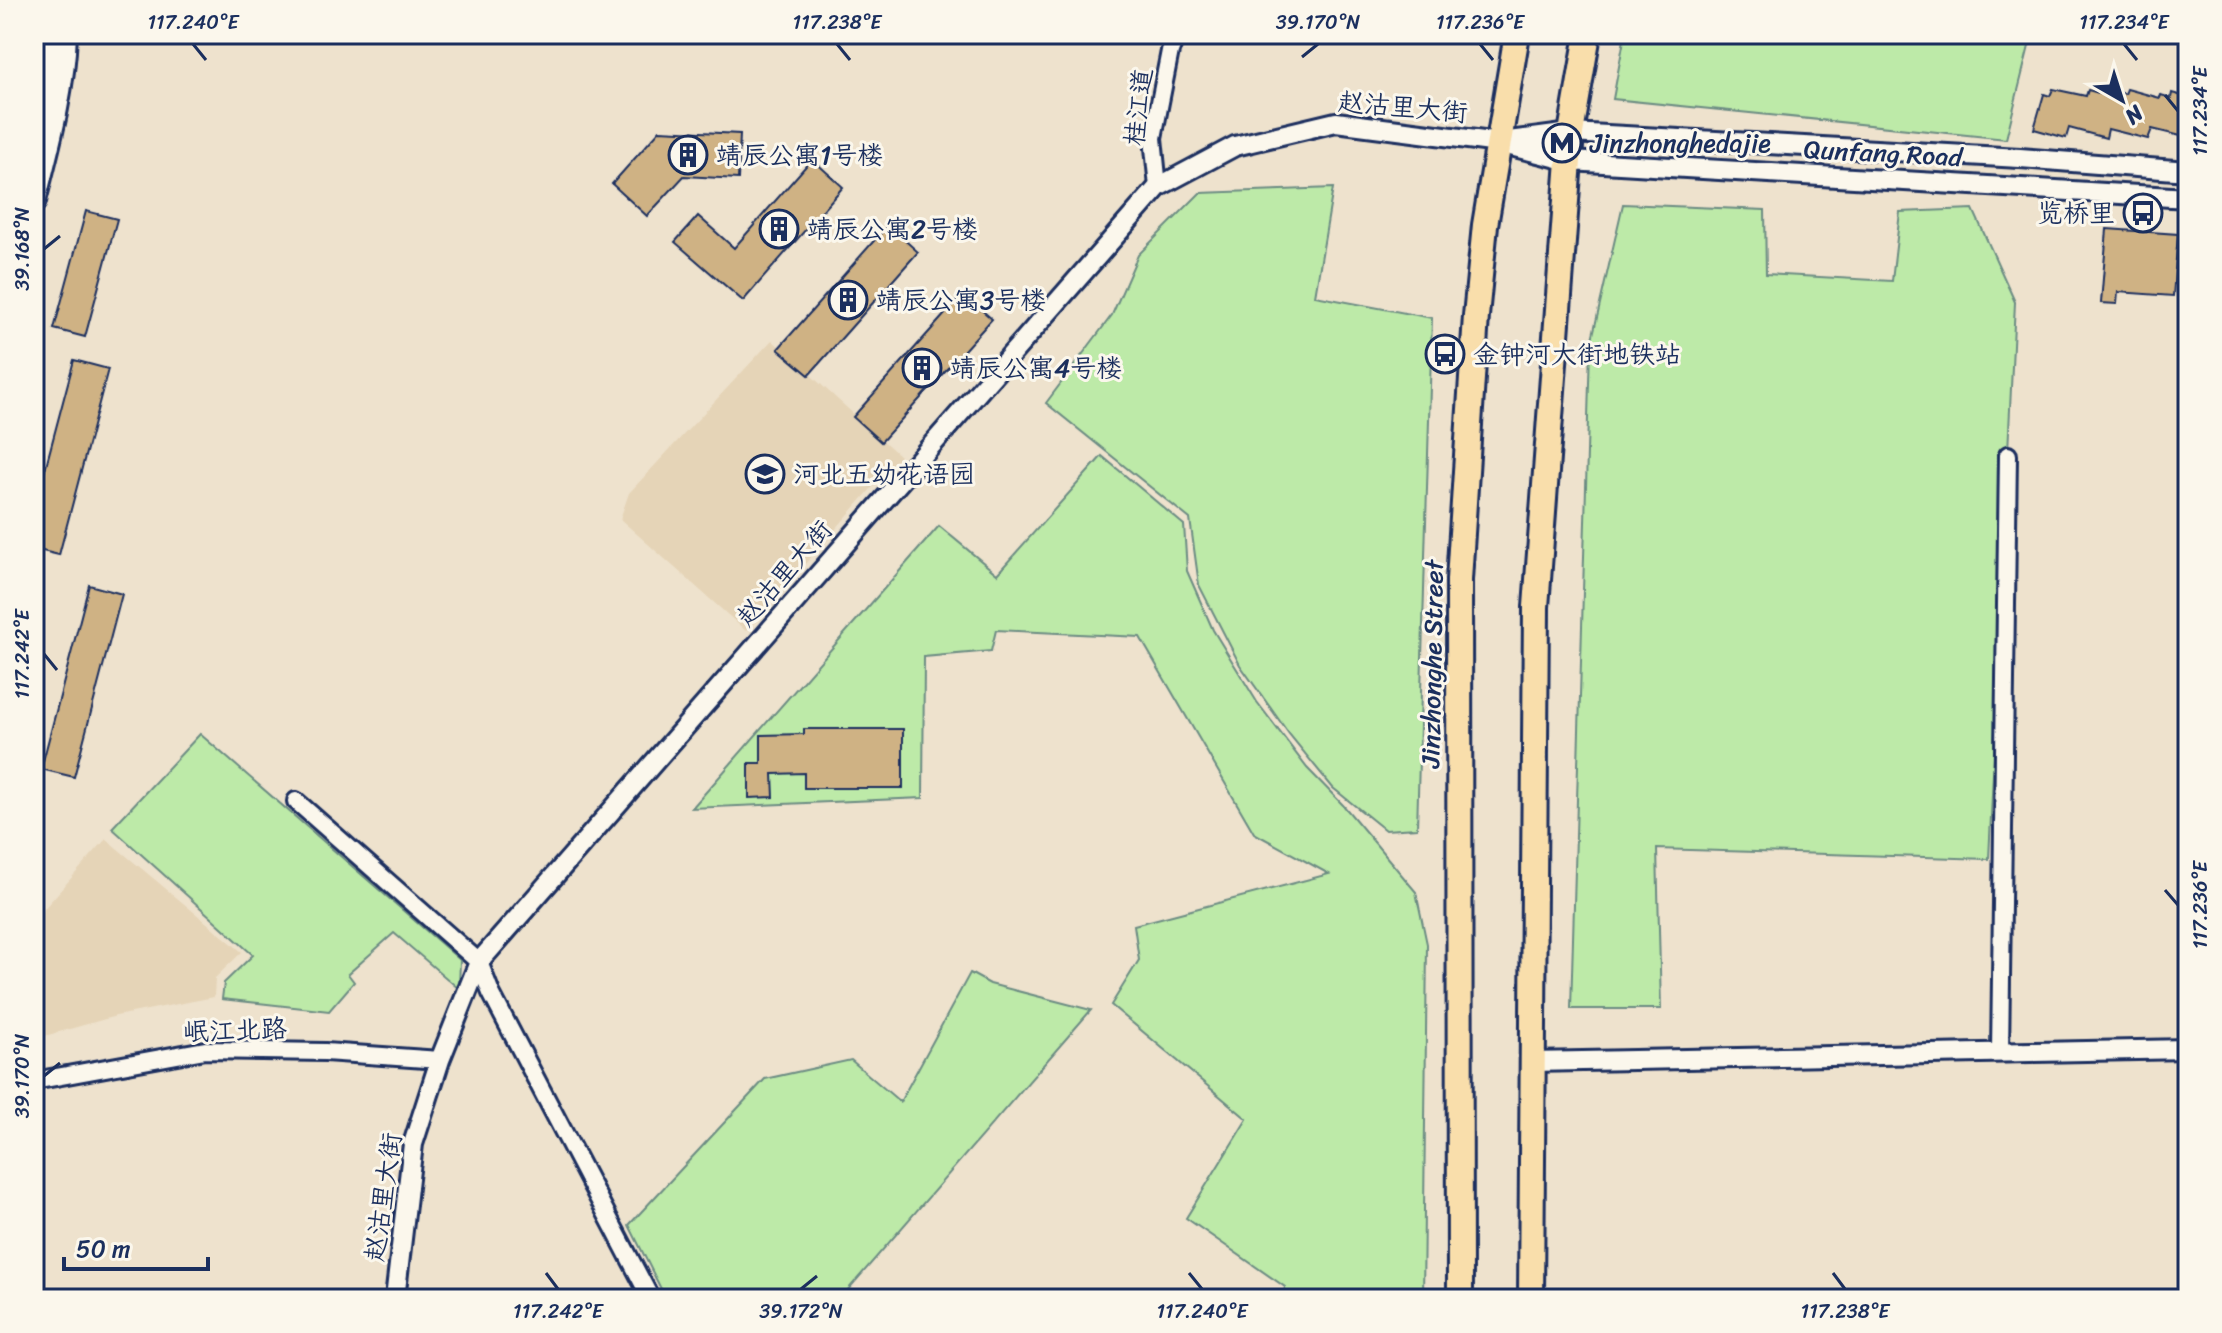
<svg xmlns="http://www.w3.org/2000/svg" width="2222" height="1333" viewBox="0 0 2222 1333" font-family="Sriracha,'LXGW WenKai TC',sans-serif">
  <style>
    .built { fill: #e5d4b7 }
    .green { fill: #bdeaa8; stroke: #6c8c83; stroke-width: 2 }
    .building { fill: #cfb284; stroke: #1b2f5e; stroke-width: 2 }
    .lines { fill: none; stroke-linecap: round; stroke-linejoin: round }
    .minor-casing { stroke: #1b2f5e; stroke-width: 22 }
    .tertiary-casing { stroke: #1b2f5e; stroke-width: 24 }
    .secondary-casing { stroke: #1b2f5e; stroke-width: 28 }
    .primary-casing { stroke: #1b2f5e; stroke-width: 30 }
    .minor { stroke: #fbf7ec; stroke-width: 16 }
    .tertiary { stroke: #fbf7ec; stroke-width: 18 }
    .secondary { stroke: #fbf7ec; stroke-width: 22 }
    .primary { stroke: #f9deab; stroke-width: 24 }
    .ticks { fill: none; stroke: #1b2f5e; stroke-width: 3 }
    .labels { text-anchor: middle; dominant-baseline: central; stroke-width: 6; stroke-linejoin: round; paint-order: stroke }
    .street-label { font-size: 26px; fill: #1b2f5e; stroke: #fbf7ec }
    .poi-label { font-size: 26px; fill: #1b2f5e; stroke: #fbf7ec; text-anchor: start }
    .neatline { fill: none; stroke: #1b2f5e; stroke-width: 3 }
    .ticks-label { font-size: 20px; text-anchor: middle; fill: #1b2f5e }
  </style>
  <rect width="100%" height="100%" fill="#eee2cd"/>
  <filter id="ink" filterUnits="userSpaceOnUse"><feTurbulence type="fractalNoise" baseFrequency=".0125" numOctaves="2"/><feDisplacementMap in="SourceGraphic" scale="16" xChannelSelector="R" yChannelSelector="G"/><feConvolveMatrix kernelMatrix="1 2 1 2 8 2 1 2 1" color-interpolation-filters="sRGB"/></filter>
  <g filter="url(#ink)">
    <path class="built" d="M 772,340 L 900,456 L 746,631 L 620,519 L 629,493 Z
      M 106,839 L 242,952 L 215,978 L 214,997 L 116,1016 L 34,1039 L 34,920 Z"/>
    <path class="green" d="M 1625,34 L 2032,34 L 2006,139 L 1613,99 Z
      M 1333,188 L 1315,296 L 1432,318 L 1417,828 L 1385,830 L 1333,788 L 1289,734 L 1240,665 L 1199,585 L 1190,519 L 1046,403 L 1112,315 L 1138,255 L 1200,193 Z
      M 1623,204 L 1765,210 L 1766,274 L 1892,281 L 1900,212 L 1973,209 L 2015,302 L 1989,859 L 1657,849 L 1661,1009 L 1571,1009 L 1590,348 Z
      M 1102,456 L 1184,525 L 1187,571 L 1213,630 L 1257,702 L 1307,768 L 1343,805 L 1416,892 L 1427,944 L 1423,1299 L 1283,1299 L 1285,1287 L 1186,1218 L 1247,1119 L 1111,1005 L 1139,960 L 1134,925 L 1329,874 L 1254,833 L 1140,637 L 996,630 L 991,651 L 924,657 L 923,798 L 692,808 L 939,526 L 997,574 Z
      M 200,734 L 460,960 L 459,989 L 394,933 L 348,974 L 354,982 L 329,1011 L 222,999 L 224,983 L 253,955 L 112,828 Z
      M 970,973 L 990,984 L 1091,1010 L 840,1299 L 666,1299 L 629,1225 L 765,1079 L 851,1060 L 900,1102 Z"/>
    <path class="building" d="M 2053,89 L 2086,96 L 2088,90 L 2113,97 L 2115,91 L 2125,94 L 2127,89 L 2160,98 L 2161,95 L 2171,98 L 2172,93 L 2186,97 L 2188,127 L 2185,137 L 2152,129 L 2148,139 L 2108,129 L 2106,138 L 2069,128 L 2066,138 L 2034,129 L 2044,94 L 2050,96 Z
      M 660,130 L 740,134 L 738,179 L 684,176 L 647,216 L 612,184 Z
      M 812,159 L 843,187 L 743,301 L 675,242 L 698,216 L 734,248 Z
      M 86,211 L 117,219 L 85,337 L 54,329 Z
      M 888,225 L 918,252 L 809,375 L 778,349 Z
      M 2107,229 L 2178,234 L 2173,296 L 2118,292 L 2117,304 L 2101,303 Z
      M 963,294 L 992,319 L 881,442 L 853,417 Z
      M 74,360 L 108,369 L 59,555 L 34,549 L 34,511 Z
      M 89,585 L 122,594 L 74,777 L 41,769 Z
      M 804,729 L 903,729 L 903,788 L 804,788 L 804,773 L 773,774 L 774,797 L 749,798 L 749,763 L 761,763 L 761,735 L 804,734 Z"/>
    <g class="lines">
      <g class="minor-casing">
        <path id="minor" d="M 1158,187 L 1153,138 L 1170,51 L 1176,34
          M 296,801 L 479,962 L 491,993 L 651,1299
          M 2000,1053 L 2008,455
          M 34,1081 L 205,1050 L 325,1052 L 440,1060"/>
      </g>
      <g class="tertiary-casing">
        <path id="tertiary" d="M 1509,141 L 1571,133 L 2020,158 L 2188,171
          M 1531,1062 L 2188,1049
          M 395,1299 L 413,1144 L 440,1060 L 479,962 L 1158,187 L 1235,146 L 1336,122 L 1499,143 L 1570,161 L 2188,198"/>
      </g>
      <g class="secondary-casing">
        <path id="secondary" d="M 34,136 L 48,67 L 49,34
          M 34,201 C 48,145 63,92 65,34"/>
      </g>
      <g class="primary-casing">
        <path id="primary" d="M 1460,1299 L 1459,580 L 1476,316 L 1485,225 L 1517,34
          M 1531,1299 L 1536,607 L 1571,133 L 1588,34"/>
      </g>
      <use href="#minor" class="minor"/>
      <use href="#tertiary" class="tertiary"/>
      <use href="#secondary" class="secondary"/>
      <use href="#primary" class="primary"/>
    </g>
  </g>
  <path class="ticks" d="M 193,44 L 206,60M 837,44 L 850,60M 1480,44 L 1493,60M 2124,44 L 2137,60M 1302,57 L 1318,44M 2165,95 L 2178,111M 44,249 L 60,236M 44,654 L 57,670M 2165,890 L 2178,905M 44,1076 L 60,1063M 546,1273 L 558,1289M 1189,1273 L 1202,1289M 1833,1273 L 1845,1289M 801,1289 L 817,1276"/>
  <defs>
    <g id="metro-ring" transform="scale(2)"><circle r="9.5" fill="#fbf7ec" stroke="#1b2f5e" stroke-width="1.5"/><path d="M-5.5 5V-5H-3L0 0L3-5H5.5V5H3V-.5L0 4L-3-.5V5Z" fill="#1b2f5e"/></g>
    <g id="building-ring" transform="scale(2)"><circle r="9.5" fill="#fbf7ec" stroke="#1b2f5e" stroke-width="1.5"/><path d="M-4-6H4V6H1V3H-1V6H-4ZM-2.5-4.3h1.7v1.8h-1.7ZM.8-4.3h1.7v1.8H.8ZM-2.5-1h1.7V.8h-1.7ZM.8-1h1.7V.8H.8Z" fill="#1b2f5e"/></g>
    <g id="bus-ring" transform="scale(2)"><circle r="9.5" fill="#fbf7ec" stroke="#1b2f5e" stroke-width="1.5"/><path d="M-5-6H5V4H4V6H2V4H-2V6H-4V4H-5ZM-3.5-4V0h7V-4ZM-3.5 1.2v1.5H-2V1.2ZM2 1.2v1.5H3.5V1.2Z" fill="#1b2f5e"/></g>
    <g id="school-ring" transform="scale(2)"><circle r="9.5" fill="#fbf7ec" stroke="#1b2f5e" stroke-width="1.5"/><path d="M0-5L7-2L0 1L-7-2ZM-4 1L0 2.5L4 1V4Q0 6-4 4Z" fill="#1b2f5e"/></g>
  </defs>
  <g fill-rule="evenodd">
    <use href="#metro-ring" x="1562" y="143"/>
    <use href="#building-ring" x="688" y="155"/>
    <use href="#bus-ring" x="2143" y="213"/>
    <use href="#building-ring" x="779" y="229"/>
    <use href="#building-ring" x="848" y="300"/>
    <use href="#bus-ring" x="1445" y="354"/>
    <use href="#building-ring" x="922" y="368"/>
    <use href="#school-ring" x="765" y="474"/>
  </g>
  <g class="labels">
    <g class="street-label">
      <text transform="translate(1138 107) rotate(-83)">桂江道</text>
      <text transform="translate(1403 107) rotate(5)">赵沽里大街</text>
      <text transform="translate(1883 153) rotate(3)">Qunfang Road</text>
      <text transform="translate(784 573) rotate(-49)">赵沽里大街</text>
      <text transform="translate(1432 664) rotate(-89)">Jinzhonghe Street</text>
      <text transform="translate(235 1030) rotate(-2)">岷江北路</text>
      <text transform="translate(383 1197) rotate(-82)">赵沽里大街</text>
    </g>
    <g class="poi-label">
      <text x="1590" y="143">Jinzhonghedajie</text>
      <text x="716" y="155">靖辰公寓1号楼</text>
      <text x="2115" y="213" text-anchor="end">览桥里</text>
      <text x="807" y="229">靖辰公寓2号楼</text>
      <text x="876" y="300">靖辰公寓3号楼</text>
      <text x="1473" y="354">金钟河大街地铁站</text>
      <text x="950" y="368">靖辰公寓4号楼</text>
      <text x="793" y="474">河北五幼花语园</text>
    </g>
  </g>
  <rect width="2222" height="1333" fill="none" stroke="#fbf7ec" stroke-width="88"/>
  <g transform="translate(2122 100) rotate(141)" stroke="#fbf7ec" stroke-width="6" paint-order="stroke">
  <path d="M0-6L14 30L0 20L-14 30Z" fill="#1b2f5e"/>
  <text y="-12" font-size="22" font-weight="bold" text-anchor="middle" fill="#1b2f5e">N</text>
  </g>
  <path d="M64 1257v12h144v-12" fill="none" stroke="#1b2f5e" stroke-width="4"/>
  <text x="76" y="1257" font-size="24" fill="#1b2f5e" stroke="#fbf7ec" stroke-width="6" paint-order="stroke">50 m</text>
  <rect x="44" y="44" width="2134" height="1245" class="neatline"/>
  <g class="ticks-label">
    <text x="193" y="29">117.240°E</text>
    <text x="837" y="29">117.238°E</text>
    <text x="1318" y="29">39.170°N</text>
    <text x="1480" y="29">117.236°E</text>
    <text x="2124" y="29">117.234°E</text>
    <text transform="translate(2200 111) rotate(-90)" y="7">117.234°E</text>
    <text transform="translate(22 249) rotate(-90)" y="7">39.168°N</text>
    <text transform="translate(22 654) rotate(-90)" y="7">117.242°E</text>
    <text transform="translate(2200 905) rotate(-90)" y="7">117.236°E</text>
    <text transform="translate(22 1076) rotate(-90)" y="7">39.170°N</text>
    <text x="558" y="1318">117.242°E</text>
    <text x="801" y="1318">39.172°N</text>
    <text x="1202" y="1318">117.240°E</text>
    <text x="1845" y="1318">117.238°E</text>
  </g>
</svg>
